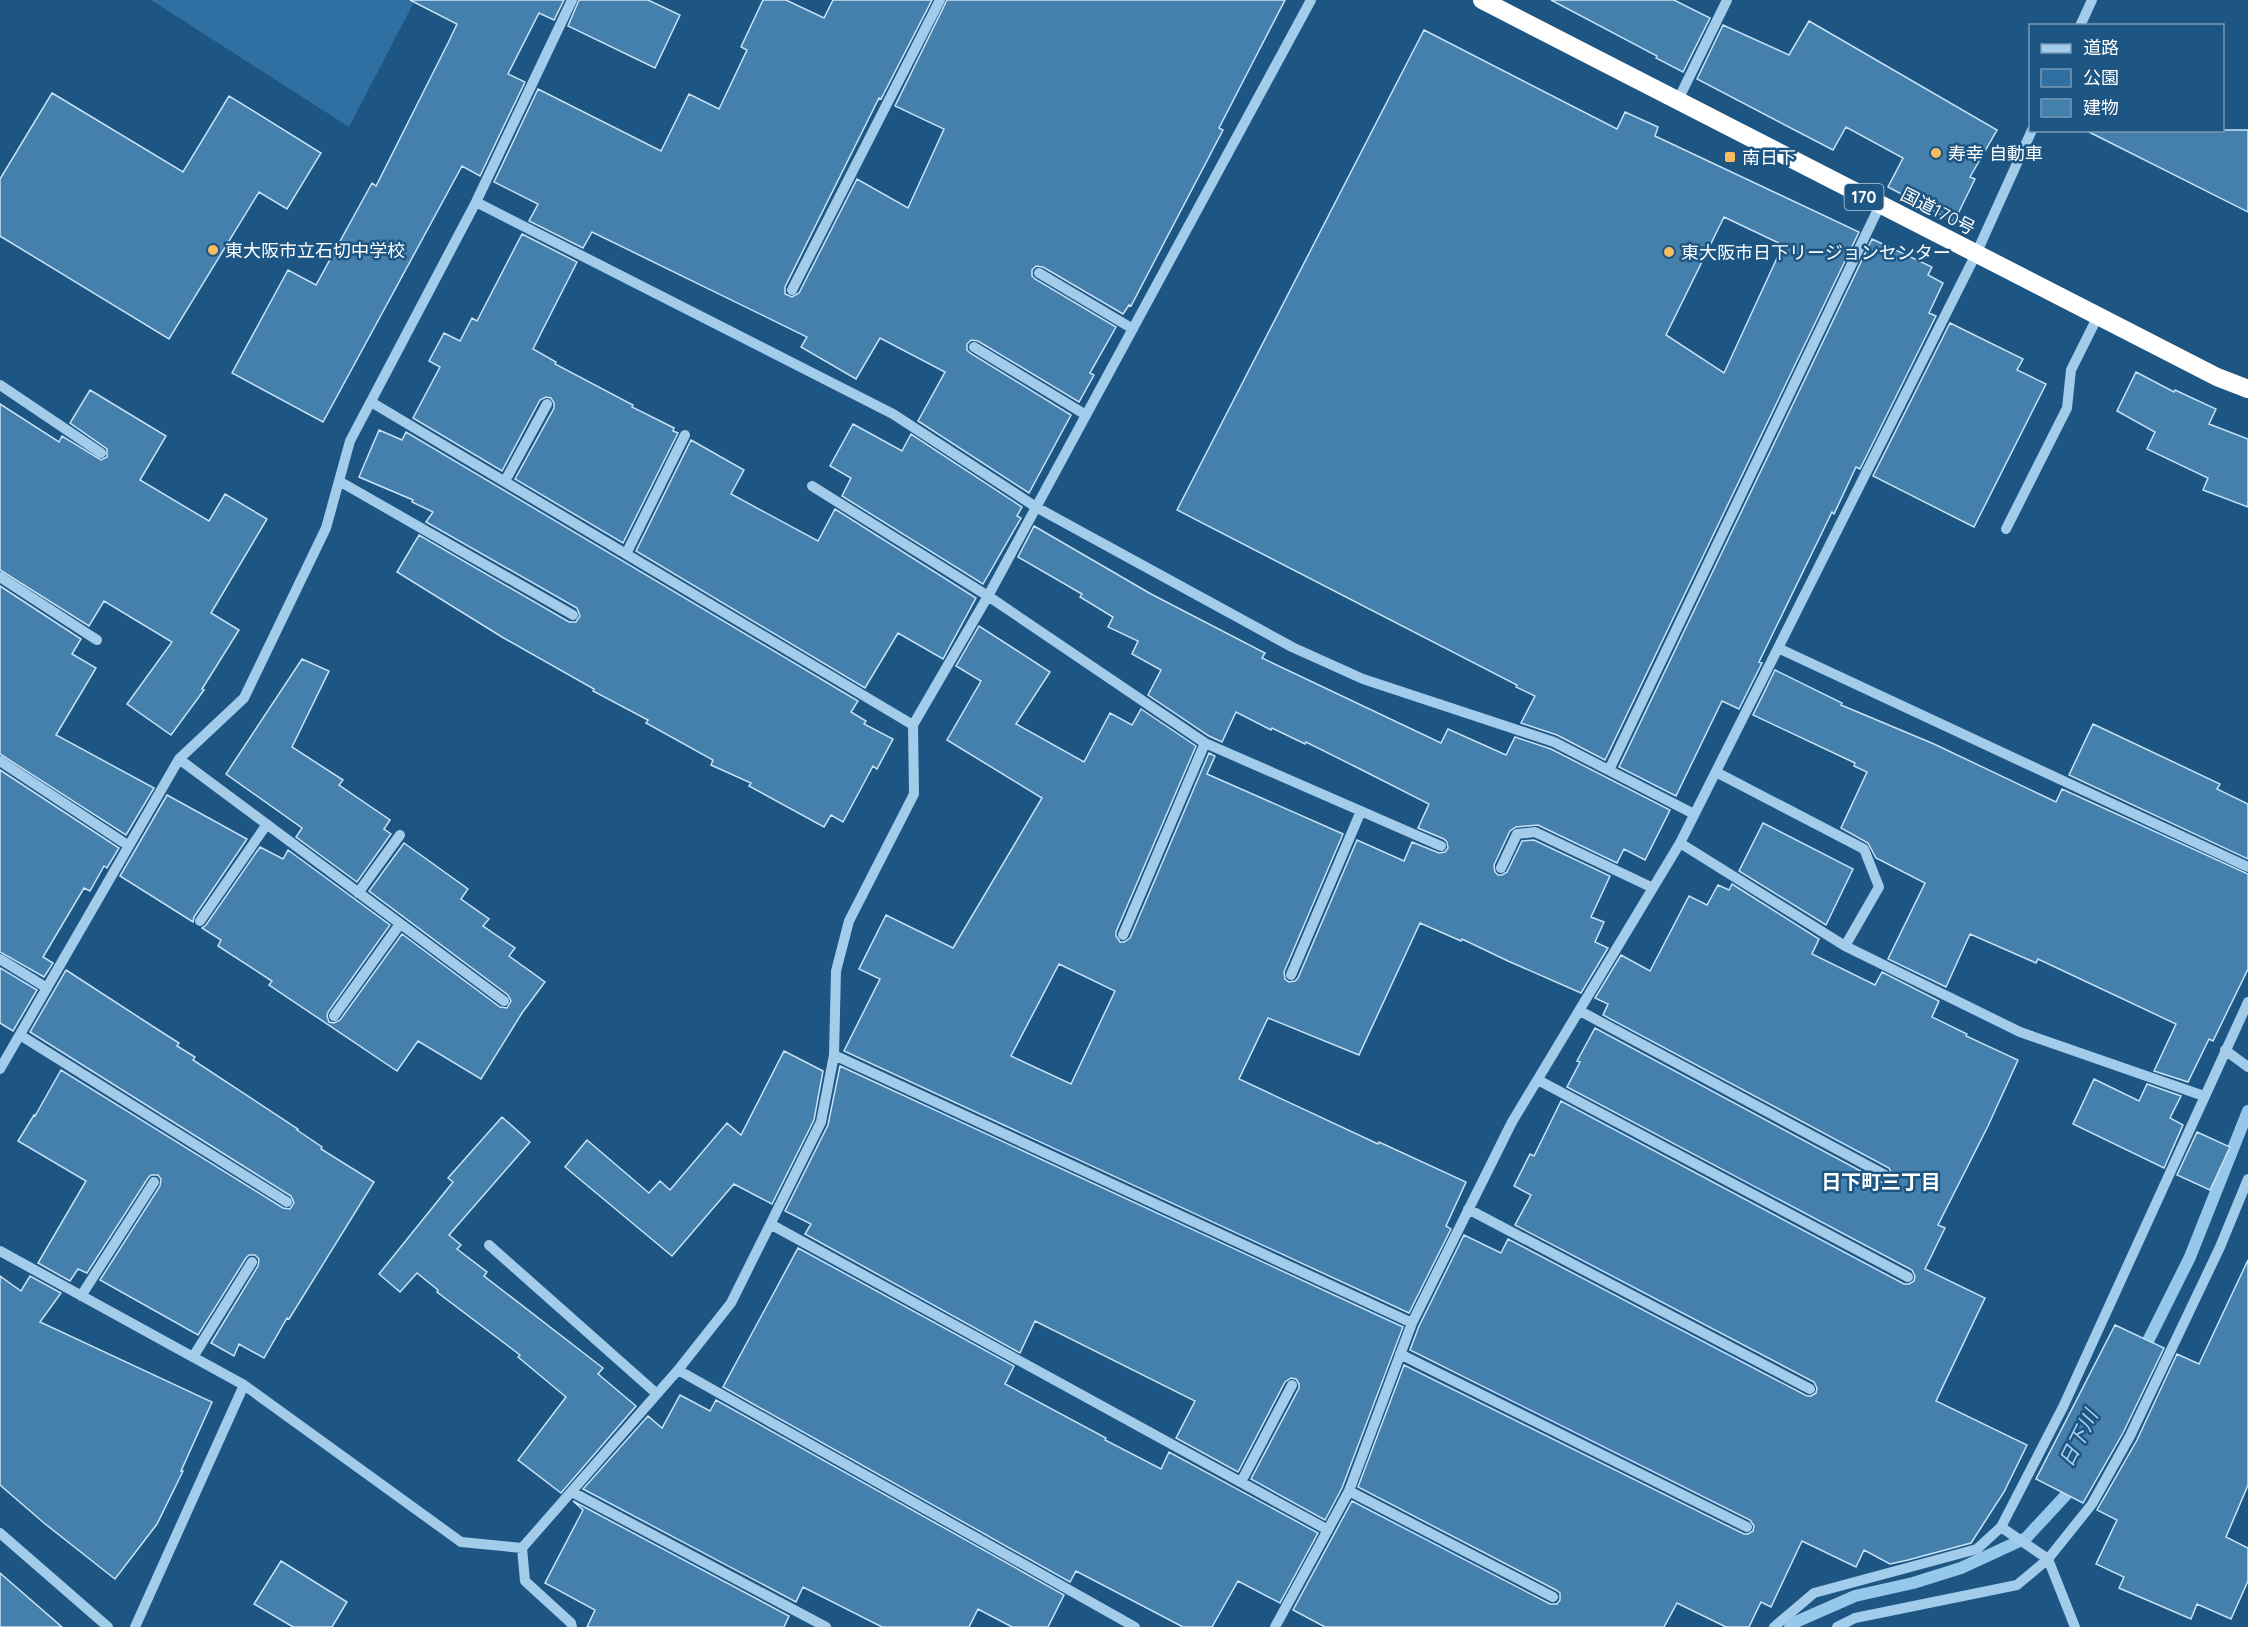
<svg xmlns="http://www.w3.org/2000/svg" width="2248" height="1627" viewBox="0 0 2248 1627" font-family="Quicksand,'Noto Sans JP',sans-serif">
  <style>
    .green { fill: #306fa1 }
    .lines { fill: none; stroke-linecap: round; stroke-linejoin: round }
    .stream { stroke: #96c8ec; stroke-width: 12 }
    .building { fill: #457fac; stroke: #c7e3f7; stroke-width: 1.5; fill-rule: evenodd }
    .minor { stroke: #a3cbea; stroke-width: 10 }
    .highway { stroke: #fff; stroke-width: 18 }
    .poi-dot { fill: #f9bc61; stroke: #1d5583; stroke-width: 2 }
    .labels { text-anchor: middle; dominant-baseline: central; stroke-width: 5; stroke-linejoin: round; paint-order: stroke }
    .shield { fill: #1d5583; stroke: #bbccda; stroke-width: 1.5 }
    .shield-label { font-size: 16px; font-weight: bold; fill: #fff }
    .poi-label { font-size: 18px; fill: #fff; stroke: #1d5583; text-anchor: start }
    .street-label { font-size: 18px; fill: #fff; stroke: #1d5583 }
    .neighbourhood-label { font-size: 20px; font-weight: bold; fill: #fff; stroke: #1d5583 }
    .water-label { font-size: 20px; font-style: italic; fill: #aed5f1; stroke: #1d5583 }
  </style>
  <rect width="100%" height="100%" fill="#1d5583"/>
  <path class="green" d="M 151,0 L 415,0 L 349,127 Z"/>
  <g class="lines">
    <path class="stream" d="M 2141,1355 L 2190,1257 L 2248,1111
      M 1790,1627 L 1798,1621 L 1855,1596 L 1913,1583 L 1961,1568 L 2026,1538 L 2077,1483"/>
  </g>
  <path class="building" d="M 410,0 L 564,0 L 554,20 L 539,13 L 508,74 L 525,82 L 480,176 L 462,166 L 323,422 L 232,373 L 288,270 L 316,285 L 372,183 L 376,186 L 448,43 L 457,24 Z
    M 579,0 L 648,0 L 680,15 L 655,68 L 568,26 Z
    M 763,0 L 786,0 L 824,18 L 833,0 L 932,0 L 881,99 L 879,98 L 785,287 L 785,294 L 792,297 L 799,293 L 857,179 L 908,208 L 944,129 L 895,106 L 947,0 L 1285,0 L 1219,128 L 1223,130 L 1131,306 L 1129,305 L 1123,314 L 1043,267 L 1036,266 L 1032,270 L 1032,276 L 1035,279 L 1116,327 L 1090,373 L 1094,375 L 1079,402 L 978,341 L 971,340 L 967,344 L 967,350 L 970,353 L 1071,415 L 1029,493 L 918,421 L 945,372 L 880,338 L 856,379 L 801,347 L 807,337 L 592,232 L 583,248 L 529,221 L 538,204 L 494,182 L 538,89 L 661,151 L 689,94 L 719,109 L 747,50 L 741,47 Z
    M 1551,0 L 1674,0 L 1710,18 L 1683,72 L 1656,58 L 1657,56 Z
    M 1809,21 L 1997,130 L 1970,177 L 1975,179 L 1954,222 L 1888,187 L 1903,158 L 1846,127 L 1833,150 L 1697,79 L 1723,25 L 1789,55 Z
    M 1424,30 L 1617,129 L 1625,112 L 1658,127 L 1655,136 L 1859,232 L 1605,760 L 1557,735 L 1521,723 L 1535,696 L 1516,687 L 1517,685 L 1177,510 ZM 1724,217 L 1783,245 L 1724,373 L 1666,335 Z
    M 52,93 L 183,172 L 229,96 L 321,153 L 287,209 L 259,192 L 169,339 L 0,236 L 0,179 Z
    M 2085,130 L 2248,130 L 2248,212 Z
    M 522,234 L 577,262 L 533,349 L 556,362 L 555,364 L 633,405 L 632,407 L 674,428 L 673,431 L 678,433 L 623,543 L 515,479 L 554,408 L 554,403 L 551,398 L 546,397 L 540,400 L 502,471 L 413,418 L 440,367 L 429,361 L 444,333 L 460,341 L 472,318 L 477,321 Z
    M 1872,239 L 1932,267 L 1928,275 L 1943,283 L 1929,313 L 1936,316 L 1860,469 L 1856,467 L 1834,514 L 1832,512 L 1759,662 L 1762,663 L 1739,709 L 1722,701 L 1676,796 L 1619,767 Z
    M 1950,323 L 2023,359 L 2017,370 L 2046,384 L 1974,527 L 1873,476 Z
    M 2136,372 L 2174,392 L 2175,390 L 2216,409 L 2209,424 L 2248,439 L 2248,507 L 2203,490 L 2208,478 L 2147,449 L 2155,432 L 2117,411 Z
    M 90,390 L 166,436 L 140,480 L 209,521 L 225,494 L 267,519 L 211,613 L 239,630 L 202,689 L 204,690 L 171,735 L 127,704 L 172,642 L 104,601 L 89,626 L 0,570 L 0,404 L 59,442 L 62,436 L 101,460 L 107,457 L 107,449 L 70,423 Z
    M 853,424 L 902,451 L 911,434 L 1022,507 L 1017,516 L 1021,518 L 983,584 L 842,496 L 851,478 L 830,466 Z
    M 379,430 L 402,440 L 406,432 L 858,701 L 851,712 L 866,721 L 864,724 L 893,739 L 877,769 L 873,766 L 843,822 L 831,815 L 824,827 L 749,786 L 751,783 L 711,765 L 713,760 L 646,723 L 648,720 L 593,691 L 594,689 L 502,637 L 397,572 L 419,535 L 569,622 L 576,622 L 580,616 L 577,608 L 426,522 L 433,512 L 412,502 L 413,500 L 359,477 Z
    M 691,440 L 744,470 L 731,494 L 818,541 L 835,509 L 976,598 L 943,659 L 898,633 L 865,688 L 636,551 Z
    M 1034,526 L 1151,594 L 1265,653 L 1262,658 L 1441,743 L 1448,729 L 1506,755 L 1515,737 L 1551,749 L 1670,810 L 1645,860 L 1624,849 L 1617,863 L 1538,825 L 1516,827 L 1510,831 L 1494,865 L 1495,872 L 1498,875 L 1502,875 L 1507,872 L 1522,841 L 1534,840 L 1610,876 L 1591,917 L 1604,922 L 1595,942 L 1608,948 L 1581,993 L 1508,961 L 1462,939 L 1461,941 L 1420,923 L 1359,1055 L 1268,1018 L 1239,1079 L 1378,1144 L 1379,1142 L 1466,1182 L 1446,1226 L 1451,1229 L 1409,1313 L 844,1051 L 880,979 L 859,969 L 886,915 L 953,948 L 1042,798 L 947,740 L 981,681 L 956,666 L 979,626 L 1050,672 L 1016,724 L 1084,762 L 1110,713 L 1132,725 L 1141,709 L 1196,746 L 1116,932 L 1116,936 L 1120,942 L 1124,942 L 1130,938 L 1209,753 L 1215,756 L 1207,774 L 1343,834 L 1284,972 L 1285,979 L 1289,982 L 1295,981 L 1298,978 L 1357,840 L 1404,861 L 1412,842 L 1439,853 L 1445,852 L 1448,848 L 1447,842 L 1444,839 L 1418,828 L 1429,804 L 1362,770 L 1306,742 L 1305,744 L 1272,728 L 1271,730 L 1236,712 L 1222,742 L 1209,736 L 1148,695 L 1161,670 L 1132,654 L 1138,641 L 1108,627 L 1113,617 L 1080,597 L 1082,594 L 1018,557 ZM 1059,964 L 1115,991 L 1071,1084 L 1011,1056 Z
    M 0,586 L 81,639 L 72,654 L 96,668 L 56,735 L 154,788 L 126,835 L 0,754 Z
    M 302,659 L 329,671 L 292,747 L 343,780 L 339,785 L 390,820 L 384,829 L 391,834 L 357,882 L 296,837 L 302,828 L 226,774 Z
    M 1775,670 L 1842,703 L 1841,705 L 1934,744 L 2056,802 L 2062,789 L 2248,874 L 2248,969 L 2213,1041 L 2209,1039 L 2188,1082 L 2154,1071 L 2176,1024 L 2038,959 L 2036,963 L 1970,934 L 1946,987 L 1888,959 L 1925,883 L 1876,858 L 1868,843 L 1841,828 L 1867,772 L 1854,766 L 1855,763 L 1753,715 Z
    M 2093,724 L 2220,784 L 2217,789 L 2248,804 L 2248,859 L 2069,775 Z
    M 0,770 L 119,848 L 107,868 L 104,866 L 90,891 L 84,888 L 43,957 L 53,963 L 44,977 L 0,952 Z
    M 167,795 L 247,839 L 194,917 L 193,922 L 120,876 Z
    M 1763,823 L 1853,869 L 1826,925 L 1739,871 Z
    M 404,843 L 468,889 L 461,899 L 489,919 L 483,926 L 515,948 L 509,956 L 545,982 L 522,1013 L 481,1079 L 418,1041 L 397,1071 L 269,985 L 272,981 L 218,946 L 221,940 L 202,928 L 206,925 L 260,847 L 283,859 L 288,850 L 390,925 L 328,1012 L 327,1016 L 329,1022 L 334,1023 L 340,1020 L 402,934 L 500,1007 L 507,1008 L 511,1001 L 508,995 L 369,891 Z
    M 1732,884 L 1819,939 L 1812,954 L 1875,985 L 1882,972 L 1939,1001 L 1932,1017 L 1967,1034 L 1966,1036 L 2018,1060 L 1988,1126 L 1938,1225 L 1945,1228 L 1925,1269 L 1985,1298 L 1936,1401 L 2027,1445 L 2004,1492 L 1971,1543 L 1908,1560 L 1890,1564 L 1864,1550 L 1856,1567 L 1802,1541 L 1771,1607 L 1761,1602 L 1749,1627 L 1726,1627 L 1677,1603 L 1664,1627 L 1325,1627 L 1293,1610 L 1352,1501 L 1550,1604 L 1557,1604 L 1560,1600 L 1560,1593 L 1556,1590 L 1358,1487 L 1404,1365 L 1744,1534 L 1748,1534 L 1753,1531 L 1754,1526 L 1750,1520 L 1410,1350 L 1419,1326 L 1464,1235 L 1501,1253 L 1508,1239 L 1807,1396 L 1811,1396 L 1816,1393 L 1817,1388 L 1814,1382 L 1515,1225 L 1531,1195 L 1514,1186 L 1530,1154 L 1534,1156 L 1561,1101 L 1904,1284 L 1909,1284 L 1914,1281 L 1915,1276 L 1912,1270 L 1567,1087 L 1580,1062 L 1577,1061 L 1595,1028 L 1881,1182 L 1886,1182 L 1891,1179 L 1892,1174 L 1889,1168 L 1603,1015 L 1608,1004 L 1595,998 L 1621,955 L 1650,971 L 1689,896 L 1707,905 L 1718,885 L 1729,890 Z
    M 0,968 L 37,990 L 13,1031 L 0,1023 Z
    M 66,970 L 160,1031 L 179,1043 L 177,1046 L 195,1057 L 193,1060 L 298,1129 L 297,1130 L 322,1147 L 321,1149 L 374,1182 L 289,1319 L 287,1318 L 264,1358 L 239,1344 L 234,1356 L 211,1343 L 258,1266 L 259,1259 L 255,1255 L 249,1255 L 246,1258 L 198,1335 L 100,1280 L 160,1186 L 161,1179 L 158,1175 L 151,1175 L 148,1178 L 87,1273 L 78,1269 L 70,1281 L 38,1263 L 86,1181 L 18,1141 L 34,1115 L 35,1116 L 61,1070 L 283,1208 L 290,1209 L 294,1203 L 291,1196 L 30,1032 Z
    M 784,1051 L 823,1071 L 814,1120 L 772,1204 L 734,1184 L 672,1256 L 565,1167 L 587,1140 L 649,1193 L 660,1181 L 670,1190 L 727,1123 L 741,1135 Z
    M 840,1066 L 1403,1327 L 1342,1488 L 1325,1520 L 1251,1479 L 1299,1388 L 1299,1384 L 1296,1379 L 1291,1378 L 1285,1382 L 1238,1472 L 1176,1438 L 1195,1401 L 1035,1321 L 1020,1353 L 805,1234 L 811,1224 L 785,1211 L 828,1125 Z
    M 2094,1079 L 2139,1101 L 2147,1084 L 2181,1096 L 2170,1118 L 2183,1125 L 2164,1168 L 2073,1124 Z
    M 502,1117 L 530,1142 L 449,1235 L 461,1245 L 457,1249 L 487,1272 L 484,1276 L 603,1368 L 598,1374 L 636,1406 L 561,1493 L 518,1460 L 566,1397 L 518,1357 L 520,1355 L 437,1292 L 438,1290 L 417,1273 L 400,1292 L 379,1274 L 453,1182 L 448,1178 Z
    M 2197,1132 L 2230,1147 L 2210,1190 L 2177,1175 Z
    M 798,1248 L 1014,1366 L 1005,1384 L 1106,1438 L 1105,1440 L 1161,1469 L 1169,1452 L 1318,1533 L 1280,1603 L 1238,1581 L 1212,1627 L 1183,1627 L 1076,1571 L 1070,1582 L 723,1387 Z
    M 2248,1260 L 2248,1485 L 2226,1537 L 2248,1548 L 2248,1581 L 2231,1619 L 2197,1604 L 2191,1619 L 2119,1588 L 2124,1577 L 2096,1564 L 2117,1520 L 2097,1510 L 2137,1440 L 2177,1354 L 2199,1364 Z
    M 0,1276 L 21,1291 L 30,1276 L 61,1293 L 40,1322 L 212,1402 L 181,1471 L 183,1471 L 157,1524 L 115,1579 L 44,1523 L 0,1485 Z
    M 2115,1325 L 2164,1348 L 2123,1433 L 2083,1503 L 2036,1479 Z
    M 680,1395 L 710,1411 L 716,1400 L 1064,1595 L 1048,1627 L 1012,1627 L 978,1609 L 969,1627 L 882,1627 L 803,1587 L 796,1602 L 583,1489 L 648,1416 L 662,1428 Z
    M 573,1501 L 789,1616 L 784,1627 L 587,1627 L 595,1610 L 545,1583 L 583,1510 Z
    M 281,1561 L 347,1602 L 332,1627 L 293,1627 L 254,1604 Z
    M 0,1573 L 62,1627 L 0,1627 Z"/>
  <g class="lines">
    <path class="minor" d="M 2080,26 L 2092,0
      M 1678,100 L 1727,0
      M 476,202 L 893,414 L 1036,507 L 1292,647 L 1363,679 L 1554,742 L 1694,814
      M 1039,273 L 1133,329
      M 792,290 L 940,0
      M 974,347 L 1086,415
      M 0,385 L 101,453
      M 371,402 L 913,725
      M 339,481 L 573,615
      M 505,481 L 547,404
      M 812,486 L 988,596 L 1205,743 L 1441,846
      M 2006,529 L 2067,408 L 2071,370 L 2098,316
      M 626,554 L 685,435
      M 0,577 L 97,640
      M 1778,648 L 2248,867
      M 179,759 L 504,1001
      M 0,761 L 129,846
      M 1609,770 L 1880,205
      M 1716,772 L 1864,849 L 1879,887 L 1845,946
      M 1680,843 L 1845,946 L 2020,1032 L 2204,1096
      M 1501,868 L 1517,834 L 1535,832 L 1653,888
      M 358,893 L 400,835
      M 200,921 L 267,824
      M 1123,935 L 1205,743
      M 0,959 L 47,988
      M 1291,975 L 1361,811
      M 1580,1011 L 1885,1175
      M 334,1016 L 400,924
      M 20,1035 L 287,1202
      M 2225,1050 L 2248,1067
      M 834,1055 L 1412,1323
      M 0,1069 L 179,759 L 244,698 L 326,528 L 350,441 L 476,202 L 572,0
      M 1538,1080 L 1908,1277
      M 1468,1209 L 1810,1389
      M 772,1225 L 1328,1530
      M 489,1245 L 657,1394
      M 0,1251 L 244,1385 L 461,1542 L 522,1548 L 678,1370 L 1135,1627
      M 81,1296 L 154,1182
      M 1400,1354 L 1747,1527
      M 193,1357 L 252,1262
      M 678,1370 L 731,1303 L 821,1122 L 834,1055 L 836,971 L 849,921 L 914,794 L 913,725 L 988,596 L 1311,0
      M 1241,1482 L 1292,1385
      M 1349,1491 L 1553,1597
      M 572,1492 L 826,1627
      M 2001,1527 L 2048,1559 L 2075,1627
      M 0,1533 L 108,1627
      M 522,1548 L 525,1581 L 571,1623 L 572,1627
      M 135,1627 L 244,1385
      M 1275,1627 L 1349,1491 L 1412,1323 L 1512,1122 L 1680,843 L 1976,254 L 2032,130
      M 1774,1627 L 1814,1593 L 1977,1549 L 2001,1527 L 2063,1407 L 2248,1002
      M 1837,1627 L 1855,1618 L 2017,1585 L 2048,1559 L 2092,1504 L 2130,1436 L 2220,1247 L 2248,1179"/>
    <path class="highway" d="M 1482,0 L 2217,377 L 2248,389"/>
  </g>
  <g class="poi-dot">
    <circle cx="1936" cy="153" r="6"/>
    <rect x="1724" y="151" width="12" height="12" rx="3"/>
    <circle cx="213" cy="250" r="6"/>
    <circle cx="1669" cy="252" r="6"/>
  </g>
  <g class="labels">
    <rect class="shield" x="1844.5" y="184" width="39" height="26" rx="4.5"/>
    <g class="shield-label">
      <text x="1864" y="197">170</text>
    </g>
    <g class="poi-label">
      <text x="1948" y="153">寿幸 自動車</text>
      <text x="1742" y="157">南日下</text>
      <text x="225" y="250">東大阪市立石切中学校</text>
      <text x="1681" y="252">東大阪市日下リージョンセンター</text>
    </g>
    <g class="street-label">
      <text transform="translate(1938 211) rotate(27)">国道170号</text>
    </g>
    <g class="neighbourhood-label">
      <text x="1881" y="1181">日下町三丁目</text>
    </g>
    <g class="water-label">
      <text transform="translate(2078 1438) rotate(-63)">日下川</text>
    </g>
  </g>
  <rect x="2029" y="24" width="195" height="108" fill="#1d5583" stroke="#7799b5" stroke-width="1.5"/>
  <rect x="2041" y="44" width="30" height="9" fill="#a3cbea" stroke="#7799b5" stroke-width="1.5"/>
  <text x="2083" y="54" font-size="18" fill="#ffffff">道路</text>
  <rect x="2041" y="69" width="30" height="18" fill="#306fa1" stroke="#7799b5" stroke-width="1.5"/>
  <text x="2083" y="84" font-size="18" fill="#ffffff">公園</text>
  <rect x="2041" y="99" width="30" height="18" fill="#457fac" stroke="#7799b5" stroke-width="1.5"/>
  <text x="2083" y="114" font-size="18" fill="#ffffff">建物</text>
</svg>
